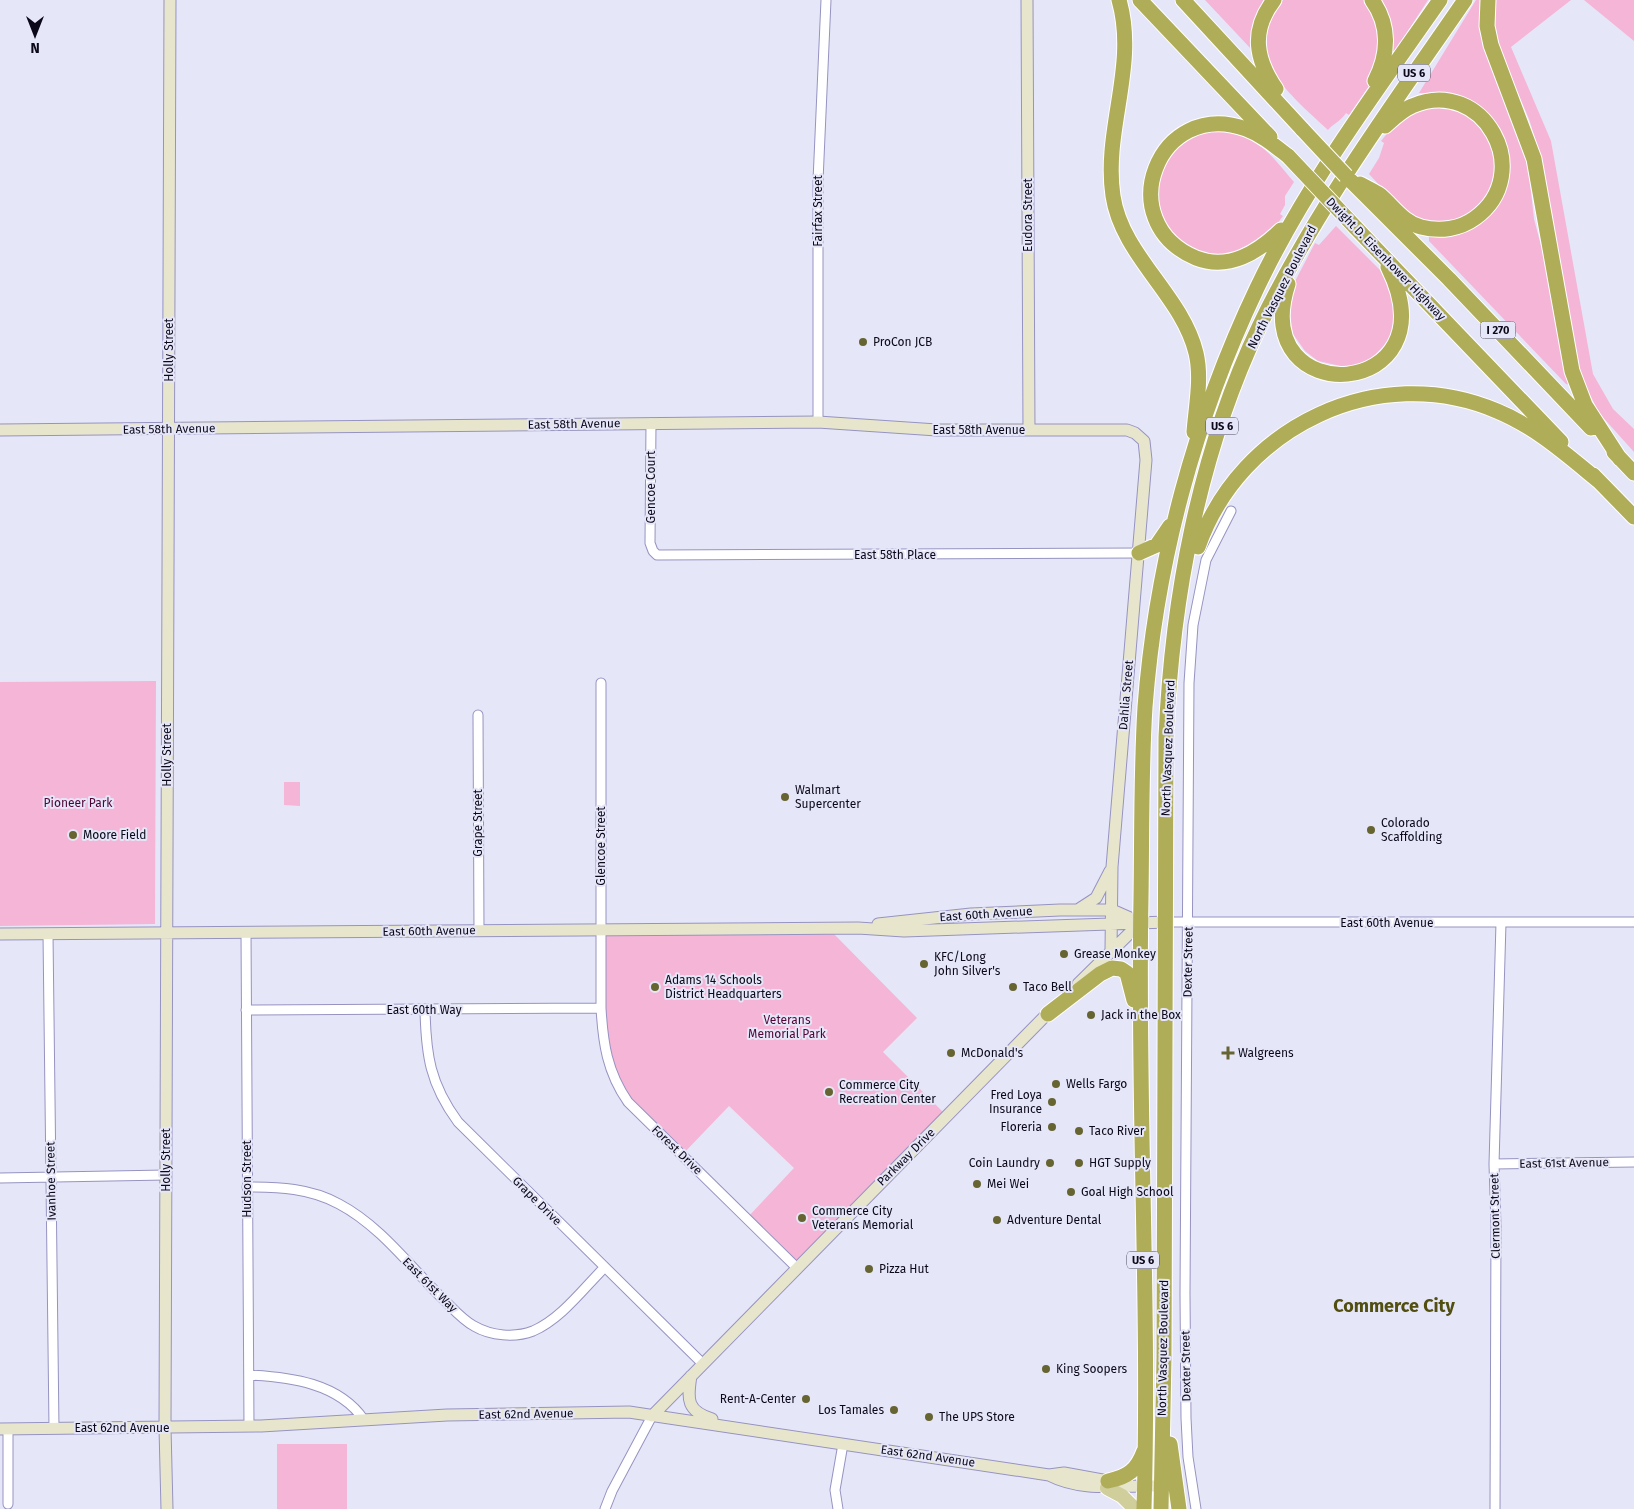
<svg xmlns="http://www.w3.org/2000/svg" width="1634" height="1509" viewBox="0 0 1634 1509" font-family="'Fira Sans',sans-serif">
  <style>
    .green { fill: #f5b5d6 }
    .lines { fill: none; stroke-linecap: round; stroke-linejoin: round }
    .street-casing { stroke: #9693c1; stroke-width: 11 }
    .secondary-casing { stroke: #9693c1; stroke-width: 13 }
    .primary-casing { stroke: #fff; stroke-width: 16 }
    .highway-casing { stroke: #fff; stroke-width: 17 }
    .street { stroke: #fff; stroke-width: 9 }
    .secondary { stroke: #e7e6cd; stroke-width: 11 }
    .primary { stroke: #d0ce9b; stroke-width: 14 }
    .highway { stroke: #b0ad59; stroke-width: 15 }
    .highway-bridge-casing { stroke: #fff; stroke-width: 17; stroke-linecap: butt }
    .highway-bridge { stroke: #b0ad59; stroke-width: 15 }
    .poi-dot { fill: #666431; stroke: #e6e6f9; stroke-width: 2 }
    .labels { text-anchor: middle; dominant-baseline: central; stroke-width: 4; stroke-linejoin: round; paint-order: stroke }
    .shield { fill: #e6e6f9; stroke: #4d4b5c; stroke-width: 1 }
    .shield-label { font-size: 11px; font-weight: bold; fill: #0b0919 }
    .street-label { font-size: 12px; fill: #0b0919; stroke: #e6e6f9 }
    .poi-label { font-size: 12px; fill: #0b0919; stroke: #e6e6f9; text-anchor: start }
    .park-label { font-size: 12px; fill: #4f0636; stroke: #e6e6f9 }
    .district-label { font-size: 18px; font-weight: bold; fill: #514e10; stroke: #e6e6f9 }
  </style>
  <rect width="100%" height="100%" fill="#e6e6f9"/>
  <path class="green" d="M 1205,0 L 1269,0 L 1252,50 Z
    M 1283,0 L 1364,0 L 1372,9 L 1382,32 L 1371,83 L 1349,115 L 1346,113 C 1341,121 1334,123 1328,130 C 1292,96 1233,51 1283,0 Z
    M 1381,0 L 1428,0 L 1391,57 C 1394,37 1392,18 1381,0 Z
    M 1476,0 L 1485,0 L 1527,156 L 1534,219 L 1544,257 L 1570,385 L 1566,384 L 1429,241 L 1429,234 C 1444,232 1460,231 1474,227 C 1480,225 1485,219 1489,215 C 1519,186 1516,136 1484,110 C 1465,95 1442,95 1419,93 Z
    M 1496,0 L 1571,0 L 1511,47 L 1551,141 L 1593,374 L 1613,409 L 1634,429 L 1634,452 L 1599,413 L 1580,374 L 1541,157 L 1529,119 L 1501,53 L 1495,25 Z
    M 1584,0 L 1634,0 L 1634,41 Z
    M 1428,106 L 1462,110 L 1488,130 L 1499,165 L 1489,199 L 1463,220 L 1435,225 L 1405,213 L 1369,174 L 1379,158 L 1384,143 L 1381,141 L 1397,121 Z
    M 1214,130 C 1258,134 1266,150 1294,182 L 1285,196 L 1285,205 L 1280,214 L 1283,216 L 1263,243 L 1217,258 L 1181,245 L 1159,213 L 1158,181 L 1171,153 L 1195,135 Z
    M 1336,226 L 1380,270 L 1396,302 L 1392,337 L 1371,359 L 1363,363 L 1345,367 L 1318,361 L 1305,351 L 1293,334 L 1290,314 L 1291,289 L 1315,243 L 1319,245 Z
    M 156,681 L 155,924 L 0,926 L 0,682 Z
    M 284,782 L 300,782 L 300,806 L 284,805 Z
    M 828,928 L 917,1018 L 883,1052 L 947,1116 L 796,1267 L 747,1218 L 794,1168 L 729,1106 L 682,1155 L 628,1102 L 608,1063 L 601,930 Z
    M 277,1444 L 347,1444 L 347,1509 L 277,1509 Z"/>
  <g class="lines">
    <g class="street-casing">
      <path id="street" d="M 818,422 L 818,181 L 826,0
        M 651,423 L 650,543 L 653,551 L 657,555 L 1139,553
        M 601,683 L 601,1008 C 603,1043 607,1072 628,1102 L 796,1267
        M 478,715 L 479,931
        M 1167,922 L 1634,922
        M 246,932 L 249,1426
        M 48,934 L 54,1428
        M 246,1010 L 601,1008
        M 425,1010 C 426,1055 430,1084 458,1122 L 703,1364
        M 1494,1164 L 1634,1162
        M 0,1178 L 166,1175
        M 247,1187 C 279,1187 310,1188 339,1204 C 379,1225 409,1265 440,1296 C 451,1306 461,1319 474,1326 C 491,1336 515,1338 533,1331 C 561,1319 583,1289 604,1268
        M 249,1375 C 290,1377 339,1383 364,1420
        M 8,1429 L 8,1504
        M 605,1509 L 612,1491 L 652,1416
        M 838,1509 L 835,1490 L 843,1444
        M 1196,1509 L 1188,1457 L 1186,1418 L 1185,1294 L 1189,683 L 1193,625 L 1206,560 L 1231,511
        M 1495,1509 L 1496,1226 L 1494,1164 L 1501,923"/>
    </g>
    <g class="secondary-casing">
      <path id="secondary" d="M 1027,0 L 1029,430
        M 0,430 L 818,422 L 937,430 L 1127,430 L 1135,433 L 1144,441 L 1146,460 L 1112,867 L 1111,950
        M 1079,909 L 1096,898 L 1110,871
        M 878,924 L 971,914 L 1060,910 L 1112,910 L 1137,921
        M 0,934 L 858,928 L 904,931 L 1167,922
        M 1078,984 L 1141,922
        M 691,1376 C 687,1400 687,1411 712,1419
        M 652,1416 L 1052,1009
        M 0,1429 L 261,1426 L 447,1415 L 629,1412 L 1049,1475 L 1064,1473 L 1108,1481 L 1114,1484
        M 1049,1475 C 1082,1492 1118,1485 1154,1486
        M 167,1509 L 165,1428 L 170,0"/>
    </g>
    <g class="primary-casing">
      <path id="primary" d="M 1107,1488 L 1122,1496 L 1135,1509"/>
    </g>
    <g class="highway-casing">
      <path id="highway" d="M 1119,0 C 1138,66 1103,130 1113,196 C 1122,256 1182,295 1196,353 C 1202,378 1196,406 1194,432
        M 1140,0 L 1270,137
        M 1183,0 L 1303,130
        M 1274,0 C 1250,31 1256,60 1276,89
        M 1372,0 C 1390,25 1389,54 1375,81
        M 1488,0 L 1487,26 L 1491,45 L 1534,159 L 1572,371 L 1585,405 L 1620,459
        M 1346,176 L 1449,279 L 1591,428
        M 1360,184 C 1367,188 1374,191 1380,195 C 1394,207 1403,222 1421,227 C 1440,232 1460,229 1475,218 C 1537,173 1483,75 1412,106 C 1402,110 1393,119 1385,126
        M 1355,227 L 1561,442
        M 1281,230 C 1258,252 1229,271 1196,258 C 1110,222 1158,97 1246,129 C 1262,135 1275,146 1288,156
        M 1288,284 C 1246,413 1455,401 1388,267
        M 1614,452 L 1634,473
        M 1593,475 L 1634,517
        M 1198,547 C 1240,427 1378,360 1497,411 C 1536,427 1568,456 1600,482
        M 1139,553 L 1157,545 L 1170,526
        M 1048,1014 L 1100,974 L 1112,968 L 1121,969 L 1127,973 L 1134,1000
        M 1170,1444 L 1179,1509
        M 1108,1481 C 1128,1477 1137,1470 1144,1451
        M 1144,1509 C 1150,1305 1137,1102 1141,898 C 1142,835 1141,771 1145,707 C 1156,563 1195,418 1257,288 C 1306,185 1375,93 1440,0
        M 1161,1509 L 1164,1358 L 1166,737 C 1172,598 1199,453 1259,327 C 1315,210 1392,106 1465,0"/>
    </g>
    <use href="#street" class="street"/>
    <use href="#secondary" class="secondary"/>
    <use href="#primary" class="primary"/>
    <use href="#highway" class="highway"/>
    <g class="highway-bridge-casing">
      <path id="highway-bridge" d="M 1303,130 L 1346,176
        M 1288,156 L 1355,227"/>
    </g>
    <use href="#highway-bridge" class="highway-bridge"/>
  </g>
  <g class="poi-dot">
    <circle cx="863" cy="342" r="5"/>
    <circle cx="785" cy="797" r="5"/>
    <circle cx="1371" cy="830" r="5"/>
    <circle cx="73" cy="835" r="5"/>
    <circle cx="1064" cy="954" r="5"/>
    <circle cx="924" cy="964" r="5"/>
    <circle cx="655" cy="987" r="5"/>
    <circle cx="1013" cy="987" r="5"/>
    <circle cx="1091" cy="1015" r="5"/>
    <circle cx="951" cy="1053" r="5"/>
    <path d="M1225.5 1045.5h5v5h5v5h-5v5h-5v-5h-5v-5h5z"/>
    <circle cx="1056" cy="1084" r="5"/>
    <circle cx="829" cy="1092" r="5"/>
    <circle cx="1052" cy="1102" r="5"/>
    <circle cx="1052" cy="1127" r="5"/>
    <circle cx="1079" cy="1131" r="5"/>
    <circle cx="1050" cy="1163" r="5"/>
    <circle cx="1079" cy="1163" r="5"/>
    <circle cx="977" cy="1184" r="5"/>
    <circle cx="1071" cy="1192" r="5"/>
    <circle cx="802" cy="1218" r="5"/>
    <circle cx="997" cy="1220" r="5"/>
    <circle cx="869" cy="1269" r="5"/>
    <circle cx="1046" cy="1369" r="5"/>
    <circle cx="806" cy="1399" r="5"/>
    <circle cx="894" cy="1410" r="5"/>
    <circle cx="929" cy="1417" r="5"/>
  </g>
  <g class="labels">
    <g class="shield">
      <rect x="1398" y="64.5" width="32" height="17" rx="4"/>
      <rect x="1480.5" y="321.5" width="35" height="17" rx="4"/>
      <rect x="1206" y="417.5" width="32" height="17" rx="4"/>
      <rect x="1127" y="1251.5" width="32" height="17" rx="4"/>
    </g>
    <g class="shield-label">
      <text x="1414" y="73">US 6</text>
      <text x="1498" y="330">I 270</text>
      <text x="1222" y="426">US 6</text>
      <text x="1143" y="1260">US 6</text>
    </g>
    <g class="street-label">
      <text transform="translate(818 211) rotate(-90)">Fairfax Street</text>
      <text transform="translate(1028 215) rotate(-90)">Eudora Street</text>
      <text transform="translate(1386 259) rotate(46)">Dwight D. Eisenhower Highway</text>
      <text transform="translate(1282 287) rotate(-63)">North Vasquez Boulevard</text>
      <text transform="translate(169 350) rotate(-90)">Holly Street</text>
      <text transform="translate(574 424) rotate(-1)">East 58th Avenue</text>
      <text transform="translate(169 429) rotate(-1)">East 58th Avenue</text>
      <text x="979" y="430">East 58th Avenue</text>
      <text transform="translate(651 487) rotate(-90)">Gencoe Court</text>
      <text x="895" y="555">East 58th Place</text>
      <text transform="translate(1126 695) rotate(-85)">Dahlia Street</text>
      <text transform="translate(1168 748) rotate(-88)">North Vasquez Boulevard</text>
      <text transform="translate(167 755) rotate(-90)">Holly Street</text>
      <text transform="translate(478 823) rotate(-90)">Grape Street</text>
      <text transform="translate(601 846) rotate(-90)">Glencoe Street</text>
      <text transform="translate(986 914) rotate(-4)">East 60th Avenue</text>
      <text x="1387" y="923">East 60th Avenue</text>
      <text transform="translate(429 931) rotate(-1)">East 60th Avenue</text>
      <text transform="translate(1188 962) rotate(-89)">Dexter Street</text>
      <text x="424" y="1010">East 60th Way</text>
      <text transform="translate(677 1150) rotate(44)">Forest Drive</text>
      <text transform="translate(906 1157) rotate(-45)">Parkway Drive</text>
      <text transform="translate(166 1160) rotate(-90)">Holly Street</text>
      <text transform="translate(1564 1163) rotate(-1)">East 61st Avenue</text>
      <text transform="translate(247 1179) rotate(-90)">Hudson Street</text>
      <text transform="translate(51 1181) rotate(-91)">Ivanhoe Street</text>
      <text transform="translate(537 1201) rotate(45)">Grape Drive</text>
      <text transform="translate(1495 1216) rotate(-91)">Clermont Street</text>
      <text transform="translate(430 1285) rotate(45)">East 61st Way</text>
      <text transform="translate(1163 1348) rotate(-89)">North Vasquez Boulevard</text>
      <text transform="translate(1186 1366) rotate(-91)">Dexter Street</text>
      <text transform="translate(526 1414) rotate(-1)">East 62nd Avenue</text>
      <text x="122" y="1428">East 62nd Avenue</text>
      <text transform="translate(928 1456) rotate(8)">East 62nd Avenue</text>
    </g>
    <g class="poi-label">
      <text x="873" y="342">ProCon JCB</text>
      <text x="795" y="790">Walmart<tspan x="795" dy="14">Supercenter</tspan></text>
      <text x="1381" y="823">Colorado<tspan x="1381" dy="14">Scaffolding</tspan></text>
      <text x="83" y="835">Moore Field</text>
      <text x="1074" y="954">Grease Monkey</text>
      <text x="934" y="957">KFC/Long<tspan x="934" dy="14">John Silver's</tspan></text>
      <text x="665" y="980">Adams 14 Schools<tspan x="665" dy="14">District Headquarters</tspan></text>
      <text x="1023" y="987">Taco Bell</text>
      <text x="1101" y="1015">Jack in the Box</text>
      <text x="961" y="1053">McDonald's</text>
      <text x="1238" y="1053">Walgreens</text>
      <text x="1066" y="1084">Wells Fargo</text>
      <text x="839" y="1085">Commerce City<tspan x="839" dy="14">Recreation Center</tspan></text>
      <text x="1042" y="1095" text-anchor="end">Fred Loya<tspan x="1042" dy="14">Insurance</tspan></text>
      <text x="1042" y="1127" text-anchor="end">Floreria</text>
      <text x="1089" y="1131">Taco River</text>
      <text x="1040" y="1163" text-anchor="end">Coin Laundry</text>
      <text x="1089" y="1163">HGT Supply</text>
      <text x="987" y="1184">Mei Wei</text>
      <text x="1081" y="1192">Goal High School</text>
      <text x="812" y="1211">Commerce City<tspan x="812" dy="14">Veterans Memorial</tspan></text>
      <text x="1007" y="1220">Adventure Dental</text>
      <text x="879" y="1269">Pizza Hut</text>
      <text x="1056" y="1369">King Soopers</text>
      <text x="796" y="1399" text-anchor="end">Rent-A-Center</text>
      <text x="884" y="1410" text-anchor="end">Los Tamales</text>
      <text x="939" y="1417">The UPS Store</text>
    </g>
    <g class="park-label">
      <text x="78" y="803">Pioneer Park</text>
      <text x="787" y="1020">Veterans<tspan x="787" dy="14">Memorial Park</tspan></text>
    </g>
    <g class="district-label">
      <text x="1394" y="1306">Commerce City</text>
    </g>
  </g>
  <g transform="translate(35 35) rotate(180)" stroke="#e6e6f9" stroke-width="4" paint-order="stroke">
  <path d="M0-4L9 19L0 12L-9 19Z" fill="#0b0919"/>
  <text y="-8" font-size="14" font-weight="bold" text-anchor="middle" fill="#0b0919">N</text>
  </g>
</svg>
